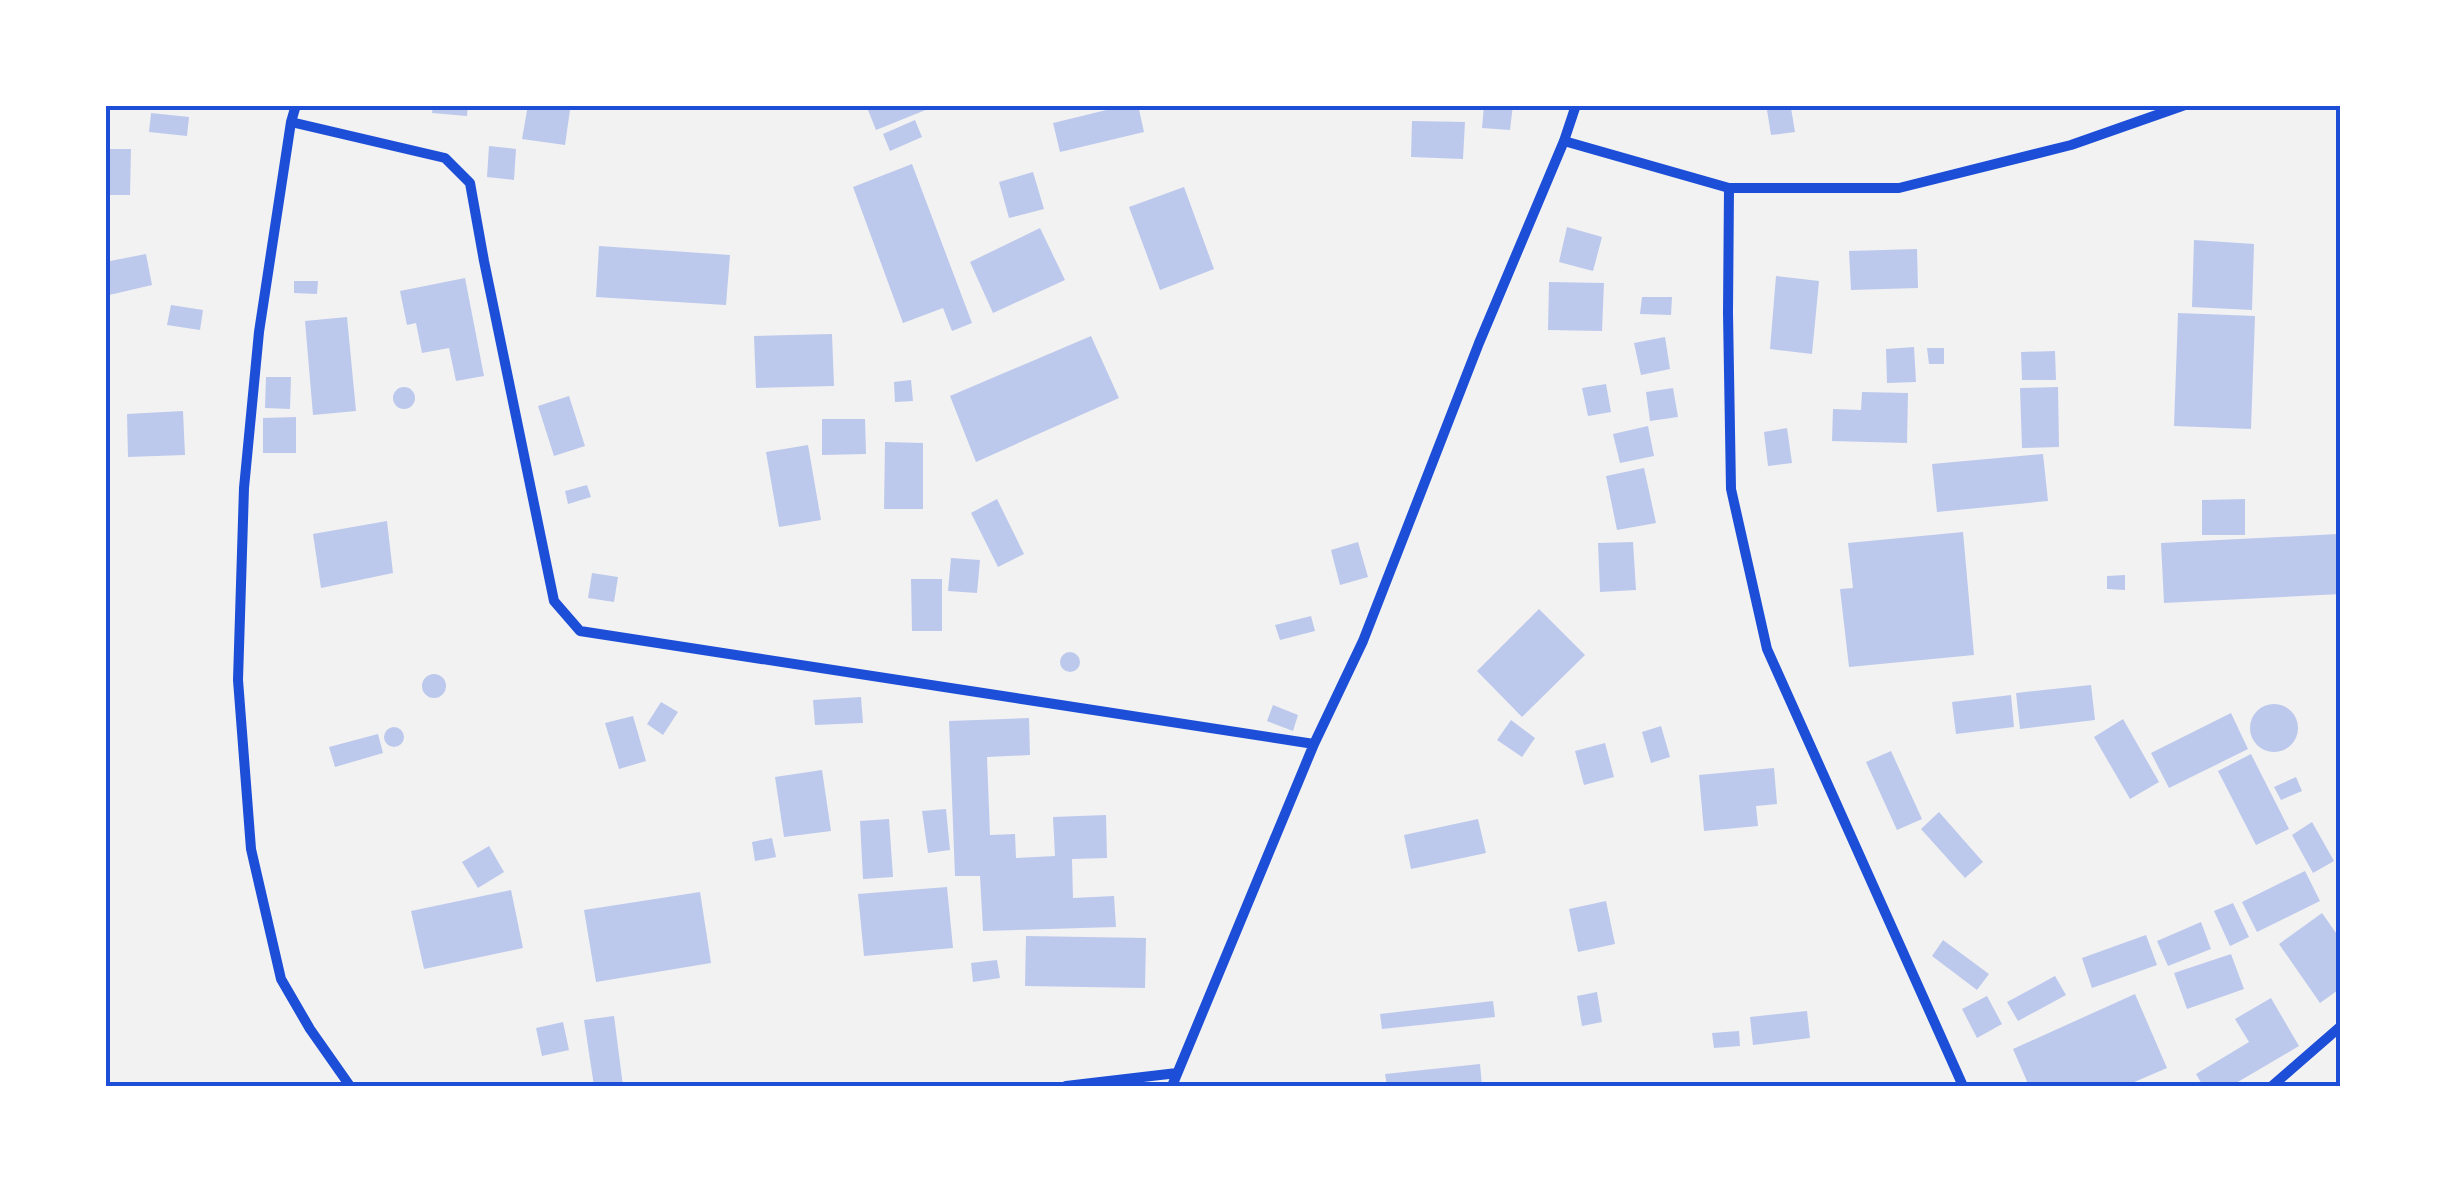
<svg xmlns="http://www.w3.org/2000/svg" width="2446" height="1191" viewBox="0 0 2446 1191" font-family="Cabin,sans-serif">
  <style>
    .building { fill: #bdc9ec }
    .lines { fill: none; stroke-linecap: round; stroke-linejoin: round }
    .minor { stroke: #1d4ed8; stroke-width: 10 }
    .neatline { fill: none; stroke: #1d4ed8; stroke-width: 4 }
  </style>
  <rect width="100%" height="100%" fill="#f2f2f2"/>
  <path class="building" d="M 433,105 L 468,105 L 467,116 L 432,113 Z
    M 528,105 L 570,110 L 565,145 L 522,139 Z
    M 866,105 L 938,105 L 876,130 Z
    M 1127,105 L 1138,105 L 1144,132 L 1060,152 L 1053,123 Z
    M 1484,105 L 1513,105 L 1510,130 L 1482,128 Z
    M 1791,108 L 1795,132 L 1771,135 L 1767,110 Z
    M 151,113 L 189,117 L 187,136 L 149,132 Z
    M 915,120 L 922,137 L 890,151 L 883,134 Z
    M 1412,121 L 1465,122 L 1463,159 L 1411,157 Z
    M 489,146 L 516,149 L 514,180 L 487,177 Z
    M 105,149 L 131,149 L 130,195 L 105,195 Z
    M 912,164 L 972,323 L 952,331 L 943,308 L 903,323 L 853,187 Z
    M 1033,172 L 1044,209 L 1009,218 L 999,182 Z
    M 1184,187 L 1214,269 L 1160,290 L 1129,207 Z
    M 1567,227 L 1602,237 L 1593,271 L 1559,262 Z
    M 1040,228 L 1065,280 L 993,313 L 970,262 Z
    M 2194,240 L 2254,244 L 2252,310 L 2192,307 Z
    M 599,246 L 730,255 L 726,305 L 596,297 Z
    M 1917,249 L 1918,288 L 1851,290 L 1849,251 Z
    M 146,254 L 152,285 L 105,296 L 105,262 Z
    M 1776,276 L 1819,281 L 1812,354 L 1770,349 Z
    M 465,278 L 484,376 L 456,381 L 449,348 L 422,353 L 416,323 L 407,325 L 400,291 Z
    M 294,281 L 318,281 L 317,294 L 294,293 Z
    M 1549,282 L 1604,283 L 1602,331 L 1548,330 Z
    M 1642,297 L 1672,297 L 1671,315 L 1640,314 Z
    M 171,305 L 203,310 L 200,330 L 167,325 Z
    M 2178,313 L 2255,316 L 2251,429 L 2174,426 Z
    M 347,317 L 356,411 L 313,415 L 305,321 Z
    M 832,334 L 834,386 L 756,388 L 754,336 Z
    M 1091,336 L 1119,398 L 976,462 L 950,396 Z
    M 1665,337 L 1670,369 L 1641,375 L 1634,343 Z
    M 1914,347 L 1916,382 L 1887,383 L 1886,349 Z
    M 1927,348 L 1944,348 L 1944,364 L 1929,364 Z
    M 2055,351 L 2056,380 L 2022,380 L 2021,352 Z
    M 266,377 L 291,377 L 290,409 L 265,408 Z
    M 911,380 L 913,401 L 895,402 L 894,382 Z
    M 1606,384 L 1611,412 L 1588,416 L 1582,388 Z
    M393 398a11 11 0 1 1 22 0a11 11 0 1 1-22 0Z
    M 2058,387 L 2059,447 L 2022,448 L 2020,388 Z
    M 1673,388 L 1678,417 L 1650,421 L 1646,392 Z
    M 1862,392 L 1908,393 L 1907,443 L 1832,441 L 1833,409 L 1861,410 Z
    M 569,396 L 585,446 L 554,456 L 538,406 Z
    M 183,411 L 185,455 L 128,457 L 127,414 Z
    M 296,417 L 296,453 L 263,453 L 263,418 Z
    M 822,419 L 865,419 L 866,454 L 822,455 Z
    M 1648,426 L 1654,456 L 1620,463 L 1613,434 Z
    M 1787,428 L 1792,463 L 1768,466 L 1764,432 Z
    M 885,442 L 923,443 L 923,509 L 884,509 Z
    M 808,445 L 821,520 L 779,527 L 766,452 Z
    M 2043,454 L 2048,501 L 1937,512 L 1932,464 Z
    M 1644,468 L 1656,523 L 1617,530 L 1606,476 Z
    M 587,485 L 591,497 L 568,504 L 565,491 Z
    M 997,499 L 1024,554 L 998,567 L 971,513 Z
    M 2245,499 L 2245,535 L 2202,535 L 2202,500 Z
    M 387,521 L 393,573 L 321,588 L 313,534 Z
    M 1963,532 L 1974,655 L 1849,667 L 1840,589 L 1853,588 L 1848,543 Z
    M 2338,534 L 2341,594 L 2164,603 L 2161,543 Z
    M 1358,542 L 1368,577 L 1340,585 L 1331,550 Z
    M 1633,542 L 1636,590 L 1600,592 L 1598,543 Z
    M 951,558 L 980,560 L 977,593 L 948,591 Z
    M 592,573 L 618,577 L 614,602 L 588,598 Z
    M 2125,575 L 2125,590 L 2107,589 L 2107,576 Z
    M 911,579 L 942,579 L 942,631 L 912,631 Z
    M 1539,609 L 1585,655 L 1522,717 L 1477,671 Z
    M 1311,616 L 1315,631 L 1280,640 L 1275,625 Z
    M1060 662a10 10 0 1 1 20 0a10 10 0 1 1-20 0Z
    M422 686a12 12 0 1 1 24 0a12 12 0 1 1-24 0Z
    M 2091,685 L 2095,720 L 2020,729 L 2016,693 Z
    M 2011,695 L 2014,727 L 1956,734 L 1952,702 Z
    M 861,697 L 863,723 L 815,725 L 813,700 Z
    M 661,702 L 678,712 L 663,735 L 647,724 Z
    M2250 728a24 24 0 1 1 48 0a24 24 0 1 1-48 0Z
    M 1273,705 L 1298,715 L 1293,731 L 1267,721 Z
    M 2231,713 L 2248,749 L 2169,788 L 2151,753 Z
    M 633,716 L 646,761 L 619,769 L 605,723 Z
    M 1029,718 L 1030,755 L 987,757 L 990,835 L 1015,834 L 1016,858 L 1055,856 L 1053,817 L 1106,815 L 1107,858 L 1072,859 L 1073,898 L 1114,896 L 1116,927 L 983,931 L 980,876 L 955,876 L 949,721 Z
    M 2123,719 L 2159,782 L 2130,799 L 2094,737 Z
    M 1511,720 L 1535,738 L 1522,757 L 1497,740 Z
    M 1661,726 L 1670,757 L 1651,763 L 1642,732 Z
    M384 737a10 10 0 1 1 20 0a10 10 0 1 1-20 0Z
    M 378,734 L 383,753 L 335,767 L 329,747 Z
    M 1605,743 L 1614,777 L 1584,785 L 1575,751 Z
    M 1891,751 L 1922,819 L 1897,830 L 1866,762 Z
    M 2251,754 L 2289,829 L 2256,845 L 2218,771 Z
    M 1774,768 L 1777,804 L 1756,806 L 1758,826 L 1704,831 L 1699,775 Z
    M 822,770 L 831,831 L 784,837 L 775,777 Z
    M 2296,777 L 2302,791 L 2281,800 L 2274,787 Z
    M 946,809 L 950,850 L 928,853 L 922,811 Z
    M 1939,812 L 1983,862 L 1965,878 L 1921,829 Z
    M 889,819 L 893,877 L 863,879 L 860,821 Z
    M 1478,819 L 1486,853 L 1411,869 L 1404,835 Z
    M 2312,822 L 2334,861 L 2313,873 L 2292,835 Z
    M 772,838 L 776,857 L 755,861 L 752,842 Z
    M 489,846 L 504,872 L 478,888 L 462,862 Z
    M 2305,871 L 2320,901 L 2257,932 L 2242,902 Z
    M 947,887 L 953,948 L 864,956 L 858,894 Z
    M 511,890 L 523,948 L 424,969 L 411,911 Z
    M 700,892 L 711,963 L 596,982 L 584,910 Z
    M 1606,901 L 1615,944 L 1578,952 L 1569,909 Z
    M 2233,903 L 2249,937 L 2230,946 L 2214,911 Z
    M 2322,913 L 2341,940 L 2341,988 L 2320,1003 L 2279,944 Z
    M 2201,922 L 2211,949 L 2168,966 L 2157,941 Z
    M 2146,935 L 2157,965 L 2092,988 L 2082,958 Z
    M 1026,936 L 1146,938 L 1145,988 L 1025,986 Z
    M 1943,940 L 1989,974 L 1977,990 L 1932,956 Z
    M 2231,954 L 2244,989 L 2187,1009 L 2174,973 Z
    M 997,960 L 1000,978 L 973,982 L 971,963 Z
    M 2055,976 L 2066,995 L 2018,1021 L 2007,1002 Z
    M 1597,992 L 1602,1022 L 1582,1026 L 1577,996 Z
    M 2135,994 L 2167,1068 L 2125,1086 L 2029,1086 L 2013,1049 Z
    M 1987,996 L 2002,1024 L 1977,1038 L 1962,1009 Z
    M 2271,998 L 2299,1046 L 2231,1086 L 2203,1086 L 2196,1074 L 2249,1042 L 2235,1019 Z
    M 1493,1001 L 1495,1017 L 1382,1029 L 1380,1014 Z
    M 1807,1011 L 1810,1038 L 1753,1045 L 1750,1017 Z
    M 614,1016 L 623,1086 L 594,1086 L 584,1020 Z
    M 563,1022 L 569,1050 L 542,1056 L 536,1028 Z
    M 1739,1031 L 1740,1046 L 1714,1048 L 1712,1033 Z
    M 1480,1064 L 1482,1086 L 1387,1086 L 1385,1074 Z"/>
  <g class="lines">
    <path class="minor" d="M 296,105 L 291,122 L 259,332 L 244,488 L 238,680 L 251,849 L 281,979 L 310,1029 L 350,1086
      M 291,122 L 445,158 L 470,183 L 484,261 L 554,601 L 580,631 L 1314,744
      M 1564,141 L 1729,188 L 1899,188 L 2071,145 L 2185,105
      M 1729,188 L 1728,313 L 1731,489 L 1767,649 L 1963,1086
      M 1066,1086 L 1177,1073
      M 1172,1086 L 1314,744 L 1363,641 L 1479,343 L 1564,141 L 1576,105
      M 2272,1086 L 2341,1026"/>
  </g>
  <rect width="2446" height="1191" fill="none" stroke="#ffffff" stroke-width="215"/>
  <rect x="108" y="108" width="2230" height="976" class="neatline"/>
</svg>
